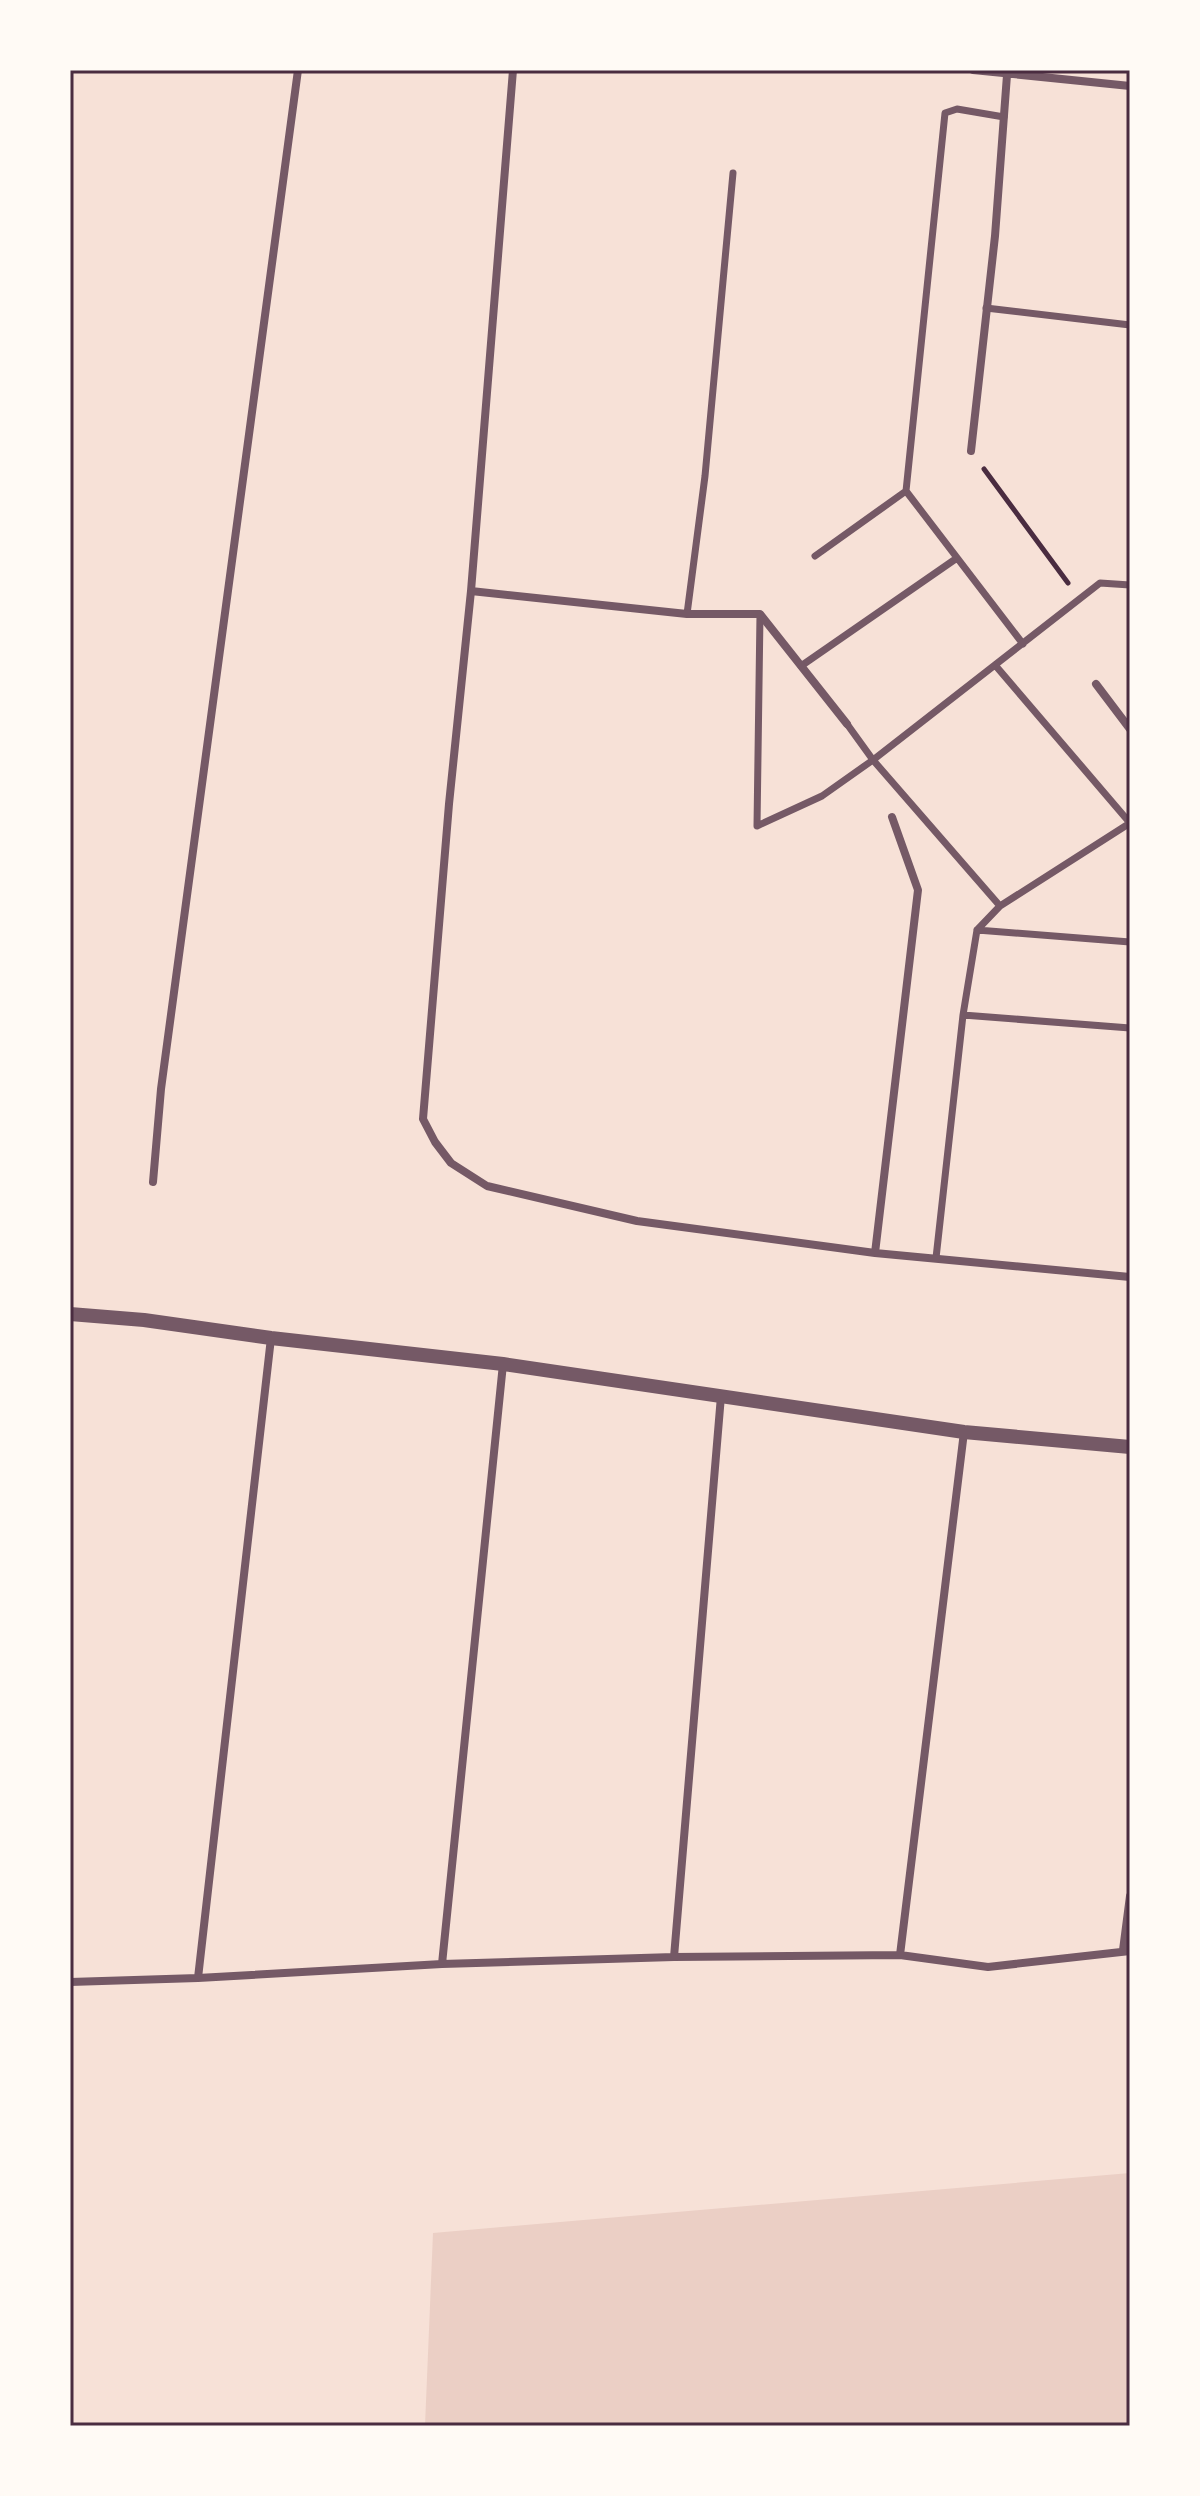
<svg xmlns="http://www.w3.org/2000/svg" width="1200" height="2496" viewBox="0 0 1200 2496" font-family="Poppins,sans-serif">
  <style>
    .green { fill: #ebcfc5 }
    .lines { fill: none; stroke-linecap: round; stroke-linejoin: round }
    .path { stroke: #4a2c40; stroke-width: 5 }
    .pedestrian { stroke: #755966; stroke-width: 7 }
    .minor { stroke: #755966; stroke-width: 8 }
    .tertiary { stroke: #755966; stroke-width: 14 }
    .neatline { fill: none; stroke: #4a2c40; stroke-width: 3 }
  </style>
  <rect width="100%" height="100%" fill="#f7e1d7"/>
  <path class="green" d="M 1130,2173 L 1130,2426 L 425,2426 L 433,2233 Z"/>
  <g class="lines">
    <path class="path" d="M 984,469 L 1068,583"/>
    <path class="pedestrian" d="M 1004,117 L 957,109 L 945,113 L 906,491 L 1023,644
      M 986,308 L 1130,325
      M 815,556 L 906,491
      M 687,614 L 705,476 L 733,173
      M 760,614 L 757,826 L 822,796 L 873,760 L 1100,583 L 1130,585
      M 995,665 L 1130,823
      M 801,666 L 957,558
      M 847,724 L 873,760 L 1000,906
      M 977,930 L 1000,906 L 1130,823
      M 977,930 L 1130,942
      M 963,1015 L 1130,1028
      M 936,1258 L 963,1015 L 977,930"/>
    <path class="minor" d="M 513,70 L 471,591 L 449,804 L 423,1119 L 435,1142 L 451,1163 L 487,1186 L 637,1221 L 875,1253 L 1130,1277
      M 973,70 L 1130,86
      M 971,451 L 995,236 L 1007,75
      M 471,591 L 687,614 L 760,614 L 847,724
      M 1096,684 L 1130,729
      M 153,1182 L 161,1089 L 298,70
      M 875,1253 L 918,890 L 892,817
      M 1123,1950 L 1130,1896
      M 900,1955 L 964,1432
      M 674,1957 L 721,1396
      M 442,1964 L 503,1364
      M 198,1978 L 271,1338
      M 70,1982 L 198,1978 L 442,1964 L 674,1957 L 900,1955 L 988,1967 L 1130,1951"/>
    <path class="tertiary" d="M 70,1314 L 144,1320 L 271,1338 L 503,1364 L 964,1432 L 1130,1447"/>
  </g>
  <rect width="1200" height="2496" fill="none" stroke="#fffaf5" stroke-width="144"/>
  <rect x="72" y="72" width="1056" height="2352" class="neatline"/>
</svg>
